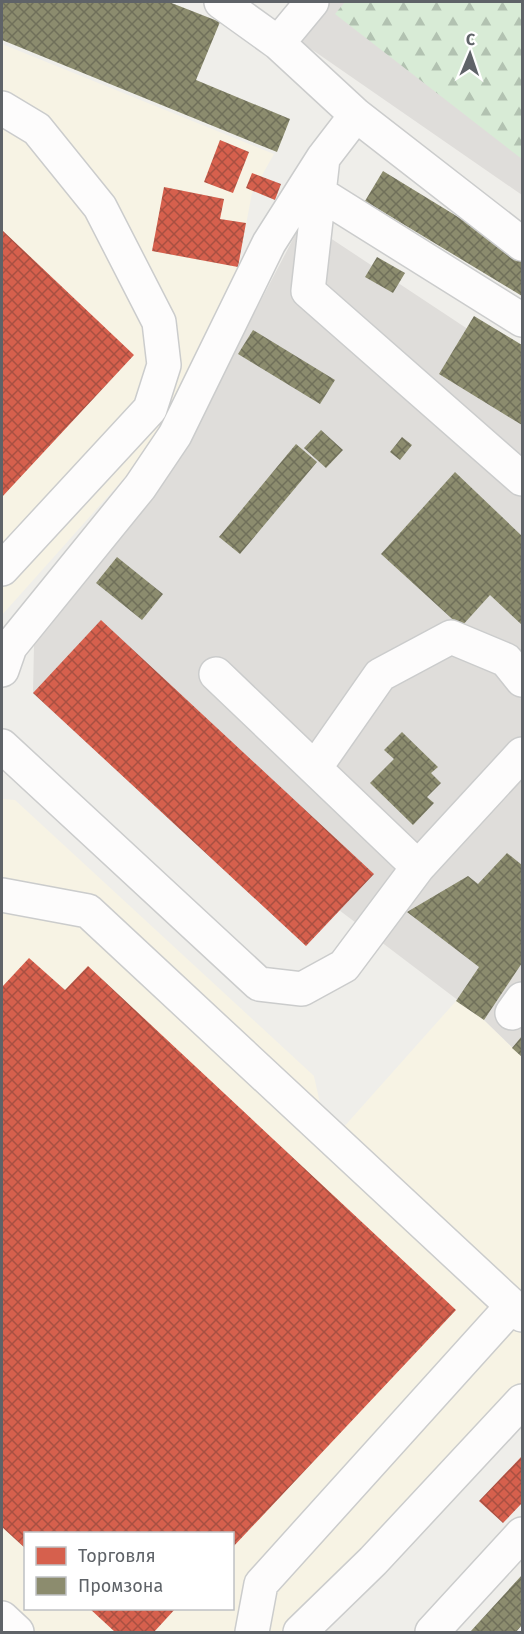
<svg xmlns="http://www.w3.org/2000/svg" width="524" height="1634" viewBox="0 0 524 1634" font-family="'Fira Sans',sans-serif">
  <style>
    .commercial { fill: #f7f3e4; fill-rule: evenodd }
    .industrial { fill: #dfddda }
    .forest { fill: url(#forest-firs) }
    .shops { fill: url(#shops-cross-hatch) }
    .industry { fill: url(#industry-cross-hatch) }
    .lines { fill: none; stroke-linecap: round; stroke-linejoin: round }
    .minor-casing { stroke: #cbcccc; stroke-width: 36 }
    .minor { stroke: #fdfcfc; stroke-width: 33 }
  </style>
  <defs>
    <pattern id="forest-firs" width="22" height="20" patternUnits="userSpaceOnUse" patternTransform="scale(1.5)"><rect width="22" height="20" fill="#d8ebd6"/><path d="M5 1l3.5 6h-7zM16 11l3.5 6h-7z" fill="#b2c2b1"/></pattern>
    <pattern id="shops-cross-hatch" width="8" height="8" patternUnits="userSpaceOnUse" patternTransform="scale(1.5)"><rect width="8" height="8" fill="#d6604d"/><path d="M0 0l8 8M0 8l8-8" fill="none" stroke="#a85042"/></pattern>
    <pattern id="industry-cross-hatch" width="8" height="8" patternUnits="userSpaceOnUse" patternTransform="scale(1.5)"><rect width="8" height="8" fill="#8c8c6e"/><path d="M0 0l8 8M0 8l8-8" fill="none" stroke="#70705a"/></pattern>
  </defs>
  <rect width="100%" height="100%" fill="#efeeea"/>
  <path class="commercial" d="M 2,44 L 274,154 L 252,193 L 238,267 L 152,447 L 2,615 Z
    M 2,799 L 15,800 L 314,1076 L 322,1112 L 522,1318 L 522,1410 L 321,1632 L 2,1632 ZM 26,1534 L 232,1534 L 232,1608 L 26,1608 Z
    M 456,1001 L 484,1020 L 522,1057 L 522,1292 L 342,1129 Z"/>
  <path class="industrial" d="M 302,2 L 522,2 L 522,195 L 301,42 L 317,15 Z
    M 303,220 L 522,365 L 522,1057 L 484,1020 L 339,910 L 306,946 L 33,693 L 34,645 L 180,455 Z"/>
  <path class="forest" d="M 345,2 L 522,2 L 522,159 L 335,14 Z"/>
  <path class="shops" d="M 220,140 L 249,152 L 233,193 L 204,182 Z
    M 252,173 L 281,184 L 275,200 L 246,188 Z
    M 164,187 L 224,199 L 220,219 L 246,223 L 238,267 L 152,251 Z
    M 2,230 L 134,355 L 2,497 Z
    M 101,620 L 374,874 L 306,946 L 33,693 Z
    M 29,958 L 65,990 L 88,966 L 456,1310 L 232,1548 L 232,1534 L 26,1534 L 26,1549 L 2,1527 L 2,987 Z
    M 522,1456 L 522,1503 L 503,1523 L 479,1501 Z
    M 89,1608 L 176,1608 L 154,1632 L 115,1632 Z"/>
  <path class="industry" d="M 2,2 L 169,2 L 220,22 L 196,80 L 290,119 L 277,152 L 2,40 Z
    M 383,171 L 522,256 L 522,296 L 365,201 Z
    M 377,257 L 405,273 L 393,293 L 365,277 Z
    M 474,316 L 522,345 L 522,425 L 439,374 Z
    M 253,330 L 335,380 L 320,404 L 238,354 Z
    M 321,430 L 343,450 L 326,468 L 304,448 Z
    M 402,437 L 412,445 L 400,460 L 390,452 Z
    M 296,444 L 317,462 L 240,554 L 219,537 Z
    M 455,472 L 522,536 L 522,625 L 490,595 L 461,627 L 381,554 Z
    M 117,557 L 163,594 L 142,620 L 96,583 Z
    M 402,732 L 438,767 L 431,773 L 441,783 L 427,797 L 434,803 L 413,825 L 370,783 L 394,759 L 384,750 Z
    M 507,853 L 522,865 L 522,963 L 484,1020 L 456,1001 L 479,967 L 407,912 L 468,876 L 478,884 Z
    M 522,1036 L 522,1057 L 512,1048 Z
    M 522,1575 L 522,1625 L 516,1632 L 470,1632 Z"/>
  <g class="lines">
    <g class="minor-casing">
      <path id="minor" d="M 221,2 L 278,43 L 356,115 L 522,244
        M 278,43 L 312,2
        M 2,108 L 37,129 L 100,207 L 159,322 L 164,365 L 150,409 L 2,569
        M 356,115 L 323,158 L 308,291 L 522,479
        M 319,193 L 522,320
        M 2,670 L 10,647 L 140,487 L 175,435 L 269,243 L 323,158
        M 216,674 L 418,867
        M 2,746 L 259,984 L 302,989 L 344,966 L 418,867 L 522,754
        M 315,768 L 380,675 L 451,637 L 506,660 L 522,680
        M 2,895 L 88,911 L 522,1315
        M 512,1013 L 522,999
        M 2,1618 L 17,1632
        M 252,1632 L 261,1584 L 512,1306
        M 300,1632 L 373,1561 L 522,1401
        M 432,1632 L 522,1534"/>
    </g>
    <use href="#minor" class="minor"/>
  </g>
  <rect width="524" height="1634" fill="none" stroke="#5f6368" stroke-width="6"/>
  <rect x="24" y="1532" width="210" height="78" fill="#ffffff" stroke="#bfc1c3" stroke-width="1.5"/>
  <rect x="36" y="1547" width="30" height="18" fill="#d6604d" stroke="#bfc1c3" stroke-width="1.5"/>
  <text x="78" y="1562" font-size="18" fill="#5f6368">Торговля</text>
  <rect x="36" y="1577" width="30" height="18" fill="#8c8c6e" stroke="#bfc1c3" stroke-width="1.5"/>
  <text x="78" y="1592" font-size="18" fill="#5f6368">Промзона</text>
  <g transform="translate(470 54) rotate(2)" stroke="#ffffff" stroke-width="4.5" paint-order="stroke">
  <path d="M0-4.5L10 22L0 15L-10 22Z" fill="#5f6368"/>
  <text y="-9" font-size="16" font-weight="bold" text-anchor="middle" fill="#5f6368">С</text>
  </g>
</svg>
